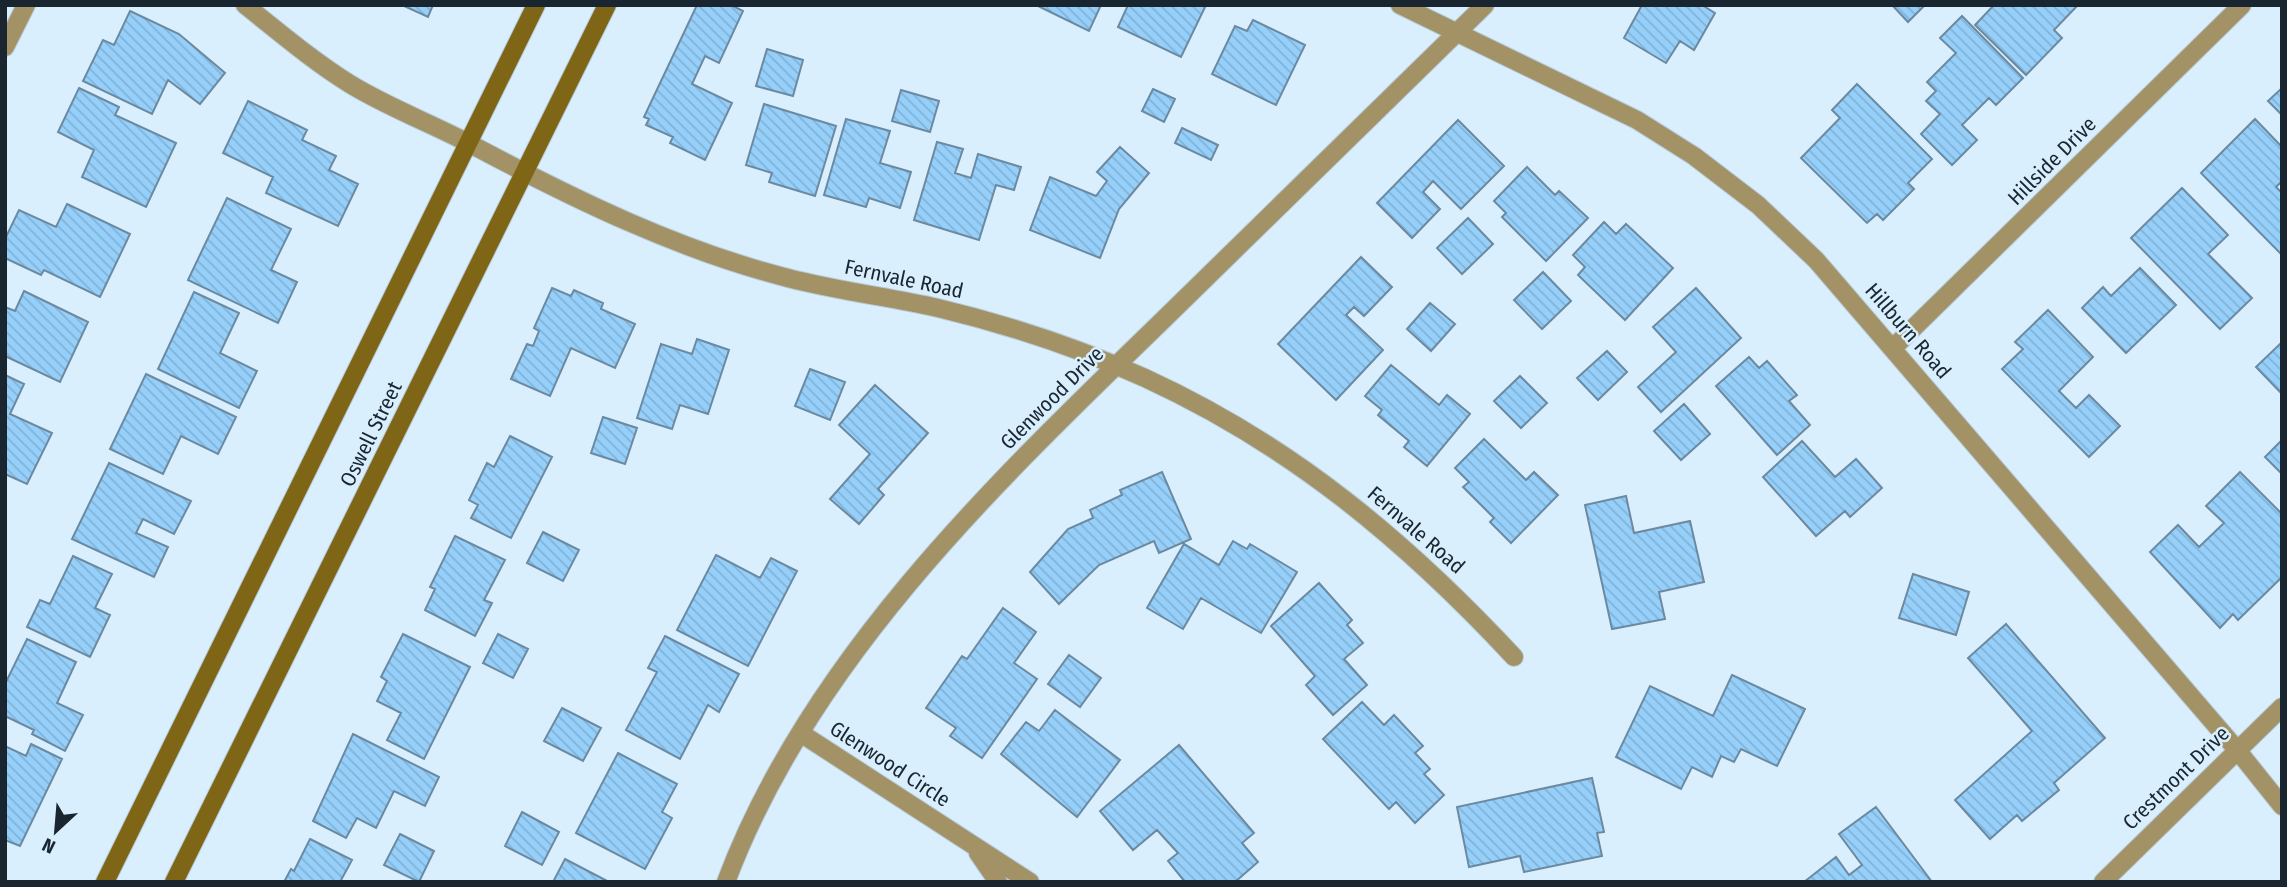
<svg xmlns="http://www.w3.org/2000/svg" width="2287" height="887" viewBox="0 0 2287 887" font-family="'Fira Sans Condensed',sans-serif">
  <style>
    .building { fill: url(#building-back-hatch); stroke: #6b8aa1; stroke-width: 2 }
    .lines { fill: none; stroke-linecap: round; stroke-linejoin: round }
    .street-casing { stroke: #b7cbd9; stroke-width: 20 }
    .secondary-casing { stroke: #b7cbd9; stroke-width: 20 }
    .street { stroke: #a29265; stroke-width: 18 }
    .secondary { stroke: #7f6616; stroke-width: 18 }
    .labels { text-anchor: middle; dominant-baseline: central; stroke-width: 5; stroke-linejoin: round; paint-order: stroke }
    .street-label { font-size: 21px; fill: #19262f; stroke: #daeffe }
  </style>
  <defs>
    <pattern id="building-back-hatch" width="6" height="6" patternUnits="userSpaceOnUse" patternTransform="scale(1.75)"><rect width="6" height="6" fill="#96d0fa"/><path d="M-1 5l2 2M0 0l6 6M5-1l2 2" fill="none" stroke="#81b2d7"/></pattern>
  </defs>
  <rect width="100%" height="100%" fill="#daeffe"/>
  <path class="building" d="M 402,5 L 433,5 L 428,17 Z
    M 697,5 L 731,5 L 743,11 L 719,63 L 705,56 L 692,84 L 732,103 L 705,160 L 670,143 L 673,137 L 646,125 L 649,119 L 644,117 Z
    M 1036,5 L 1101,5 L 1089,31 Z
    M 1128,5 L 1206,5 L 1181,57 L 1118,27 Z
    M 1702,5 L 1715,13 L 1694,50 L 1680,41 L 1666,63 L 1624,38 L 1642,5 Z
    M 1892,5 L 1925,5 L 1908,22 Z
    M 1994,5 L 2078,5 L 2054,30 L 2062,38 L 2026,75 L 1975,25 Z
    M 130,11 L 179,34 L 225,73 L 200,104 L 168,80 L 152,114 L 83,81 L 103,40 L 114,45 Z
    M 1962,16 L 2023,78 L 1996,105 L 1989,98 L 1962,125 L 1977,140 L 1952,165 L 1921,134 L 1940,114 L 1926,101 L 1936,91 L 1927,82 L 1956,53 L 1940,38 Z
    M 1253,20 L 1305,45 L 1276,105 L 1212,74 L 1235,26 L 1247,31 Z
    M 767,49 L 803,60 L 793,96 L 756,86 Z
    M 1857,84 L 1932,159 L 1908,183 L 1914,189 L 1883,220 L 1877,214 L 1867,223 L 1801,158 L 1840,118 L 1832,110 Z
    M 79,88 L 119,107 L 115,115 L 176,143 L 146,207 L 82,177 L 94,150 L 58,132 Z
    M 2282,88 L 2282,115 L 2268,101 Z
    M 1153,89 L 1175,99 L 1164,122 L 1142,111 Z
    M 901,90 L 939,101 L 930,132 L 892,121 Z
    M 248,101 L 307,130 L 302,140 L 336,156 L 329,170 L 358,184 L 338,226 L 266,193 L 273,177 L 223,153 Z
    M 764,104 L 836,126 L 815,196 L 769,182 L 772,173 L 746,165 Z
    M 846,119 L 890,131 L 880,163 L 911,172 L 900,208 L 869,198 L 866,207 L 824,195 Z
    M 2255,119 L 2282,147 L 2282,181 L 2276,187 L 2282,193 L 2282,255 L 2201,173 Z
    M 1458,120 L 1504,166 L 1461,209 L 1433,181 L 1423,192 L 1440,209 L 1412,238 L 1377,203 Z
    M 1182,128 L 1218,145 L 1211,160 L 1175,143 Z
    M 937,142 L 963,149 L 955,173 L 971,178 L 978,154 L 1021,167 L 1014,190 L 996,185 L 979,240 L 914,220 Z
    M 1120,147 L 1149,173 L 1119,209 L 1100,258 L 1030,230 L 1050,177 L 1096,196 L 1107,181 L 1097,172 Z
    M 1527,167 L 1555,195 L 1559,191 L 1588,218 L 1546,261 L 1502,217 L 1506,213 L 1494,201 Z
    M 2182,188 L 2228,235 L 2208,254 L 2252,298 L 2220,329 L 2131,238 Z
    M 227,198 L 291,229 L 271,270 L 297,282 L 278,323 L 188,280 Z
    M 67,204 L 130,234 L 100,297 L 44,270 L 41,275 L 5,258 L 5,239 L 19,210 L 56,227 Z
    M 1468,218 L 1493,244 L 1462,274 L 1437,248 Z
    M 1604,222 L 1616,234 L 1626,224 L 1673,268 L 1625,320 L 1578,275 L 1585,267 L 1573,255 Z
    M 1361,257 L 1392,287 L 1364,316 L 1354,307 L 1346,315 L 1383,350 L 1336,400 L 1278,344 Z
    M 2140,268 L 2176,305 L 2126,353 L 2082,308 L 2103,287 L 2111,296 Z
    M 1543,272 L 1571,301 L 1542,329 L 1514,300 Z
    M 552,288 L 571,296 L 574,290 L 603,303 L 601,309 L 635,324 L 615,368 L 571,348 L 550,396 L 511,379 L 527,344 L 533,346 L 539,331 L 534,328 Z
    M 1696,288 L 1741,338 L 1661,412 L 1638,387 L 1676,352 L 1653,327 Z
    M 24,291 L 88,322 L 60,382 L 5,356 L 5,307 L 15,311 Z
    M 194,292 L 239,313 L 220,353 L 257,371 L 239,408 L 158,369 Z
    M 1430,303 L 1455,324 L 1431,351 L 1407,329 Z
    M 2048,310 L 2093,357 L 2059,391 L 2076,408 L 2089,395 L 2120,426 L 2089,457 L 2002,369 L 2023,349 L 2015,342 Z
    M 697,339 L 729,350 L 708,414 L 680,405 L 672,429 L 637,418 L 661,344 L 692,354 Z
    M 2282,342 L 2282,394 L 2256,367 Z
    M 1607,351 L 1627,372 L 1598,400 L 1577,378 Z
    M 1749,357 L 1759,368 L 1767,361 L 1797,395 L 1789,401 L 1810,425 L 1777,455 L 1716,386 Z
    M 1391,365 L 1439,405 L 1447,395 L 1470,414 L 1427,466 L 1404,447 L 1409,441 L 1378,415 L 1382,410 L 1365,396 Z
    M 810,369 L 845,382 L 830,420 L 795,406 Z
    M 146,374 L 236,417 L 218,454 L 181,436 L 163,474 L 110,449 Z
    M 5,375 L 24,384 L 10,414 L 52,433 L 27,484 L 5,474 Z
    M 1520,376 L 1547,403 L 1521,428 L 1494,401 Z
    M 875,385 L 928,433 L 878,489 L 884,495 L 859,524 L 830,499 L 870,454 L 839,425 Z
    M 1684,404 L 1710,434 L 1681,460 L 1654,431 Z
    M 603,417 L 637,428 L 625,464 L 591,453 Z
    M 510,436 L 552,457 L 511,538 L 471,518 L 478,505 L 469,500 L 487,463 L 494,467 Z
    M 1484,439 L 1526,480 L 1534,472 L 1558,495 L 1511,543 L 1490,522 L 1494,518 L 1463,487 L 1469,482 L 1455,468 Z
    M 2282,440 L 2282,474 L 2265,457 Z
    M 1802,441 L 1835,477 L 1856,459 L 1882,488 L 1850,517 L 1845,511 L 1816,536 L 1763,477 Z
    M 109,463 L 191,501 L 174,534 L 143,519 L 136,533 L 168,547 L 154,577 L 72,539 Z
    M 1162,472 L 1191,539 L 1159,553 L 1154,541 L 1099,565 L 1059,604 L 1030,572 L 1068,529 L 1093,518 L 1090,510 L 1122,495 L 1120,490 Z
    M 2240,472 L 2282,514 L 2282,577 L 2238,620 L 2233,614 L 2220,628 L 2150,552 L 2178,525 L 2199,547 L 2224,523 L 2206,506 Z
    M 1626,496 L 1634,533 L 1690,521 L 1704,582 L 1659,592 L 1665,619 L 1612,629 L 1585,505 Z
    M 543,532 L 579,550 L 563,581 L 527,563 Z
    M 455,536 L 505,560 L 484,600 L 492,603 L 475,636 L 425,610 L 435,589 L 430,587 Z
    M 1233,541 L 1247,549 L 1250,544 L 1297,572 L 1261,633 L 1201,598 L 1183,629 L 1147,608 L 1184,544 L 1219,565 Z
    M 716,555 L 760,578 L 771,558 L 797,571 L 748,666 L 677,630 Z
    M 73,556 L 112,574 L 95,608 L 110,615 L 90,657 L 27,627 L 40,600 L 50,604 Z
    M 1913,574 L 1969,592 L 1956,635 L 1899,618 Z
    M 1319,583 L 1352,620 L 1347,625 L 1363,643 L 1344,659 L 1367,685 L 1333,715 L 1306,685 L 1315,676 L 1271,626 Z
    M 1003,608 L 1036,632 L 1014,663 L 1037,679 L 982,758 L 950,736 L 956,728 L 926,708 L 962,656 L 967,659 Z
    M 2006,624 L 2105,738 L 2054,783 L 2059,790 L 2022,821 L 2017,815 L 1990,839 L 1955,800 L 2032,731 L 1968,658 Z
    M 403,634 L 470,667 L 424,759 L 387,740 L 401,713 L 377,701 L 387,681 L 381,677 Z
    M 498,634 L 528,649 L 513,678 L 483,663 Z
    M 665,636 L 739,674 L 719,712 L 708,705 L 680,759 L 626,730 L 657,672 L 648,668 Z
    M 27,639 L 76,662 L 57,703 L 83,715 L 65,751 L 32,734 L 34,730 L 5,716 L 5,684 Z
    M 1069,655 L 1101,678 L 1080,707 L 1048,684 Z
    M 1732,675 L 1805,709 L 1777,766 L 1741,749 L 1734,762 L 1721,756 L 1712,777 L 1692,767 L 1681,789 L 1616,757 L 1650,686 L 1713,716 Z
    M 1362,702 L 1384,725 L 1394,715 L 1423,746 L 1415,753 L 1430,769 L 1424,774 L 1444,795 L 1415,823 L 1396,802 L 1389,809 L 1323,739 Z
    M 562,708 L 601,728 L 583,761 L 544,741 Z
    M 1055,710 L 1120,760 L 1077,817 L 1001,754 L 1026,722 L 1039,731 Z
    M 353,734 L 439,777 L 425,806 L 394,791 L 376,828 L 357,818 L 346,838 L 313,821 Z
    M 31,744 L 62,759 L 20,846 L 5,840 L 5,746 L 26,756 Z
    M 1179,745 L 1254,833 L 1242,843 L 1258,862 L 1235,882 L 1185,882 L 1168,861 L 1178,853 L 1157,830 L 1133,850 L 1100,811 Z
    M 618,753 L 677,784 L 662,812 L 672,818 L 645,869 L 576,833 Z
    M 1592,778 L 1604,832 L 1597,833 L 1602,856 L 1524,872 L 1520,856 L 1469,867 L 1457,807 Z
    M 1876,807 L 1932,882 L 1804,882 L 1836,857 L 1849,875 L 1862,865 L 1839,834 Z
    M 522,812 L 559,832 L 542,865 L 505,846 Z
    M 400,834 L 434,851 L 419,882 L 384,865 Z
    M 310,839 L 352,860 L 340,882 L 284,882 L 291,869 L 294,871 Z
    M 565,859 L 609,882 L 553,882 Z"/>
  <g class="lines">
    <g class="street-casing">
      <path id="street" d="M 245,5 C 279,32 313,61 350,84 C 389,108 433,124 474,146 C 574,199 678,250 788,278 C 838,291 889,297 938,308 C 1009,325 1079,348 1145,378 C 1291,445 1405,540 1514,657
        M 1400,5 L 1637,120 L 1694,156 L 1758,205 L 1816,260 L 2238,751 L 2282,806
        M 5,47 L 26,5
        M 1893,348 L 2242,5
        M 802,734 L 1030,882
        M 978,853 L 998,882
        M 726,882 C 809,660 996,482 1162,321 C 1269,216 1377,111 1485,5
        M 2103,882 L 2282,707"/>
    </g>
    <g class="secondary-casing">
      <path id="secondary" d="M 105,882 L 536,5
        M 174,882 L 607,5"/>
    </g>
    <use href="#street" class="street"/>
    <use href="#secondary" class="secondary"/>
  </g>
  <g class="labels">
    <g class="street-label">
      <text transform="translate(2052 161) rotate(-45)">Hillside Drive</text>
      <text transform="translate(904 279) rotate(12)">Fernvale Road</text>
      <text transform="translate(1908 331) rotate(49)">Hillburn Road</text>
      <text transform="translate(1052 398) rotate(-45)">Glenwood Drive</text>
      <text transform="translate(371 434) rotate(-64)">Oswell Street</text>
      <text transform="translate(1416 530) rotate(41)">Fernvale Road</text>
      <text transform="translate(890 764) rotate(33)">Glenwood Circle</text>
      <text transform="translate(2176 778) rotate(-44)">Crestmont Drive</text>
    </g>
  </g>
  <rect width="2287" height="887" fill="none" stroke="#19262f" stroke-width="14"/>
  <g transform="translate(56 831) rotate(206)" stroke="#daeffe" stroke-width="5" paint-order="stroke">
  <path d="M0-5L12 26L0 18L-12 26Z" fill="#19262f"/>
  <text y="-10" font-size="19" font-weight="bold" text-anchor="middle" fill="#19262f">N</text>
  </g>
</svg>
